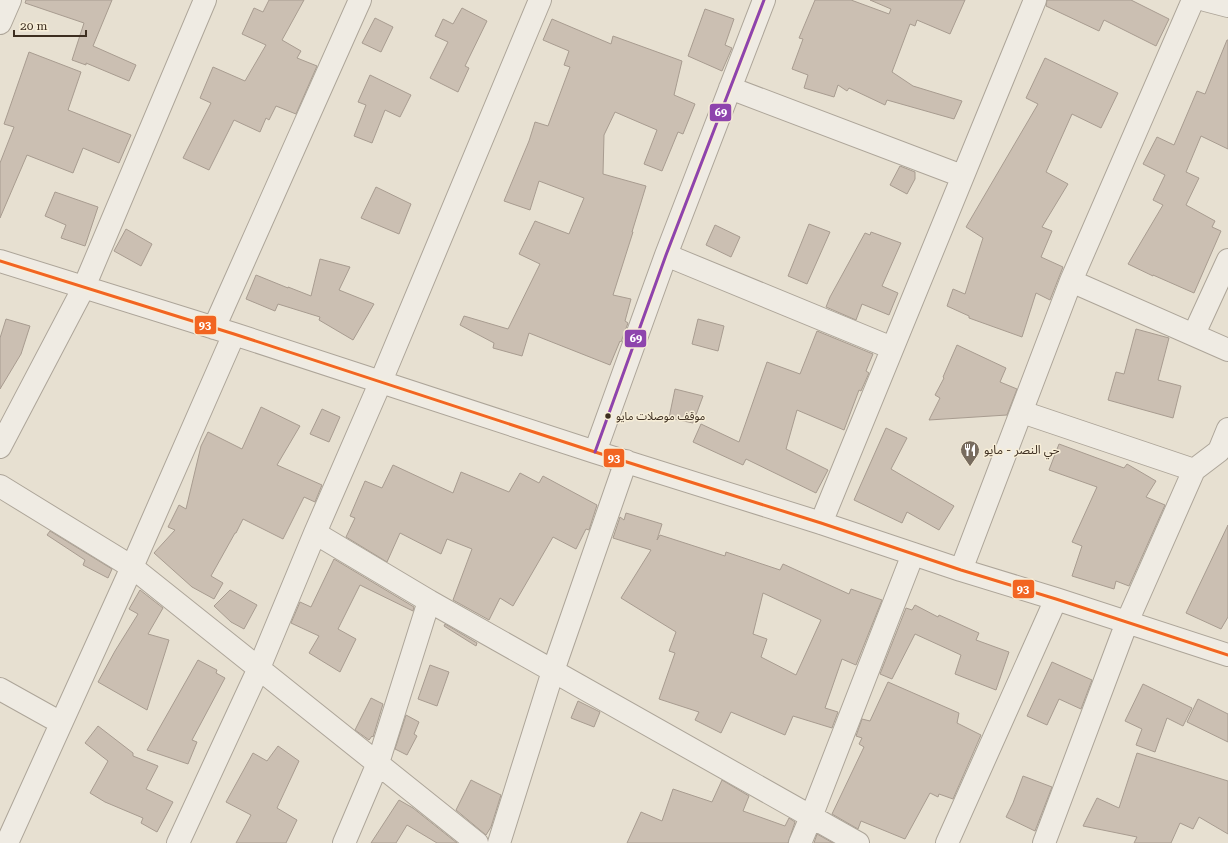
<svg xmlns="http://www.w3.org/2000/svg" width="1228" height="843" viewBox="0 0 1228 843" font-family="'Roboto Serif','Noto Sans Arabic',serif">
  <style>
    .building { fill: #cbbfb2; stroke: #a89c90; fill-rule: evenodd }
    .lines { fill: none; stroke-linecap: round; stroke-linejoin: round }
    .minor-casing { stroke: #ada599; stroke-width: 24 }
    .minor { stroke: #efebe3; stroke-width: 22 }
    .bus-1-casing { stroke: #f7eed8; stroke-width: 6 }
    .bus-2-casing { stroke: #f7eed8; stroke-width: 6 }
    .bus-1 { stroke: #f26522; stroke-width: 3 }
    .bus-2 { stroke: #8e44ad; stroke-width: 3 }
    .bus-dot { fill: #3d2e20; stroke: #f7eed8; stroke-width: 1.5 }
    .labels { text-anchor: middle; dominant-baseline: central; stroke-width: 3; stroke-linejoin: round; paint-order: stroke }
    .bus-label { font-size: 11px; fill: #3d2e20; stroke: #f7eed8; text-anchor: start }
    .poi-label { font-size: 12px; fill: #3d2e20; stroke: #f7eed8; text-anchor: start }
    .line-badge { stroke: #f7eed8; stroke-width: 1.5 }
    .badge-label { font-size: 11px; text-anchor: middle; font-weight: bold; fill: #fff }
  </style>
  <rect width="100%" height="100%" fill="#e7e0d1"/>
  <path class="building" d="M 26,0 L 112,0 L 93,46 L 136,65 L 129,81 L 86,63 L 86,65 L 72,60 L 84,23 L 25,3 Z
    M 269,0 L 304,0 L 282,40 L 301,51 L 297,58 L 317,66 L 296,114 L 276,106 L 269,120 L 266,118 L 260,132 L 234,120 L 209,170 L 183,158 L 211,103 L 200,98 L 213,67 L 245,81 L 266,45 L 242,34 L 254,8 L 263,12 Z
    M 815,0 L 851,0 L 889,14 L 891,9 L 870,0 L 965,0 L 950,34 L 917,20 L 915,26 L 910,24 L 892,72 L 913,86 L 962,101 L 954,119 L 887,100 L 885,105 L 849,88 L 847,91 L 838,85 L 834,97 L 804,88 L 808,75 L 792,69 L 803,39 L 799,38 Z
    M 1047,0 L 1131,0 L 1169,19 L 1156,46 L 1104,20 L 1099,31 L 1046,6 Z
    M 462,8 L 487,21 L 465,66 L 469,68 L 458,92 L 430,78 L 448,42 L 435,36 L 443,19 L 453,24 Z
    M 705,9 L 734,19 L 725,45 L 732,48 L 722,71 L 688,56 Z
    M 375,18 L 393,27 L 381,52 L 362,43 Z
    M 552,19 L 611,44 L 613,36 L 682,61 L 674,95 L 695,104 L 683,134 L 678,132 L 662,171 L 644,164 L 657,130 L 615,112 L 604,135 L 603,174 L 646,186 L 632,232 L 633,232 L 613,295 L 631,299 L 625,321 L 628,323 L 621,342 L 620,341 L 610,365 L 529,333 L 522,356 L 493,348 L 494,343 L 460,325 L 464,316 L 508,329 L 540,264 L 519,254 L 535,221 L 569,234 L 584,198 L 539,181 L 530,210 L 504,201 L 529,141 L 535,122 L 548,126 L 570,67 L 564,65 L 569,51 L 543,40 Z
    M 1227,40 L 1228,40 L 1228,149 L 1201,136 L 1186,172 L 1199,178 L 1186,205 L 1215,221 L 1212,227 L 1221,231 L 1194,293 L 1153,275 L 1153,276 L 1128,264 L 1163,205 L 1153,200 L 1165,175 L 1143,164 L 1157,137 L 1174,145 L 1197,91 L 1205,94 Z
    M 29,52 L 81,72 L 68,110 L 131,135 L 119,163 L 83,148 L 73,173 L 27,155 L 0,218 L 0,163 L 14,127 L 4,124 Z
    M 1045,58 L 1118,93 L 1101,128 L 1072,114 L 1046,172 L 1068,184 L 1042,227 L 1052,231 L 1041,257 L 1063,267 L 1050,300 L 1036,293 L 1022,337 L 969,318 L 969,316 L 947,306 L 953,289 L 965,294 L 983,238 L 966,227 L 1038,104 L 1026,98 Z
    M 370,75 L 411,95 L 400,117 L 385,110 L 372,143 L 354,136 L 366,105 L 358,102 Z
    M 900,166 L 915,172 L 915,179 L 907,194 L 890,185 Z
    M 376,187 L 411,204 L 399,234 L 361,218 Z
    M 55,192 L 98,207 L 85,246 L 61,238 L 66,225 L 45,216 Z
    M 809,224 L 830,232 L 807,284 L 788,276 Z
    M 715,225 L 740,237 L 731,257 L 706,245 Z
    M 126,229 L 152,244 L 141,266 L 114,251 Z
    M 871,232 L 901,243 L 882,286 L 898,293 L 889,315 L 862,304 L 856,320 L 826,307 L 830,297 L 865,233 L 870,235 Z
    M 320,259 L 350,267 L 339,290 L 374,304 L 353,340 L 319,320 L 320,317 L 278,304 L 275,311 L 246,299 L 256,275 L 288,288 L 288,287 L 311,296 Z
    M 6,319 L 30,326 L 21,354 L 0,389 L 0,338 Z
    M 698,319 L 724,326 L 718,351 L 692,344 Z
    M 1136,329 L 1169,338 L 1158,380 L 1181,386 L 1173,418 L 1108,400 L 1116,372 L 1124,374 Z
    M 817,331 L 873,354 L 866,371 L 869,373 L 861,391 L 859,390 L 844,430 L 797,410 L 786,449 L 828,470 L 816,493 L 746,459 L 743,465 L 693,442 L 701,424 L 739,442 L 767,362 L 800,374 Z
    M 957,345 L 1006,368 L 1000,382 L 1017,389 L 1007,415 L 929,420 L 940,398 L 935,395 L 944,378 L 943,377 Z
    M 675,389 L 703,396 L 693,423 L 669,418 Z
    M 261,407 L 300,426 L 277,465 L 322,485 L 315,502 L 304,497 L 283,539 L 243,519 L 236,533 L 235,533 L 211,576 L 223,583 L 214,599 L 192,587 L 154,553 L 175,530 L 168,527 L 179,505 L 186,509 L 201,446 L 208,432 L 242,449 Z
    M 322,409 L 340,417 L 329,442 L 310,434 Z
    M 886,428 L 907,438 L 891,469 L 954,506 L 939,530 L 907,512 L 902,523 L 854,500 Z
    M 1059,444 L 1124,468 L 1127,464 L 1156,481 L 1146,497 L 1165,505 L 1129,586 L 1116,581 L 1114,589 L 1072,576 L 1082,546 L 1072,542 L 1097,487 L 1049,470 Z
    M 393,465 L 453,493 L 461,472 L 509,492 L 520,473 L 539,483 L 543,476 L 597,505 L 589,530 L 586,529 L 576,549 L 553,537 L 513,606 L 500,598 L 489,620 L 453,600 L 472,549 L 447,539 L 441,554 L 400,533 L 387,562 L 346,537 L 355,518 L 350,516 L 365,481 L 382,488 Z
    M 626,513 L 662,524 L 657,540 L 660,535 L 725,556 L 726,552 L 780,570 L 783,564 L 849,594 L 851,589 L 882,600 L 856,665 L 842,659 L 825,708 L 838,712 L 832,728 L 793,716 L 785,735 L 731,712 L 721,733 L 695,720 L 699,712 L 659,699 L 675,653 L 669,651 L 676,632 L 621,598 L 651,550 L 613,538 L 620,517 L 624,520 ZM 763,593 L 821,620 L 796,675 L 761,657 L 767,639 L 753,634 Z
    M 1228,525 L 1228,617 L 1221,629 L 1186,613 Z
    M 50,531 L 112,569 L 108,578 L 83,565 L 85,560 L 47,535 Z
    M 334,559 L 414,607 L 413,611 L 360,585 L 338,629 L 356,639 L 340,672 L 309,653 L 319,636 L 291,623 L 300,602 L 311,607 Z
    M 140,590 L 163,608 L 148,634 L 169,640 L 147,710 L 98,682 L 115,651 L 138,614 L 129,609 Z
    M 230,590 L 257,605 L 244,629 L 231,622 L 214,606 Z
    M 915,605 L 938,617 L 939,615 L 979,633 L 976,640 L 1009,652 L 996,690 L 955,674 L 961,655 L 915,634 L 892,679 L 880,674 L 906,608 L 912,610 Z
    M 445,624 L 477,643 L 476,646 L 444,626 Z
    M 198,660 L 217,670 L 216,673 L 225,678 L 192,740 L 197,742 L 188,764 L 147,750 Z
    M 1052,662 L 1092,680 L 1081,709 L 1059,699 L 1047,725 L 1027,716 Z
    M 430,665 L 449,672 L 437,706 L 418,699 Z
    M 888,682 L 959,713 L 957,723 L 981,735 L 953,799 L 939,794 L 938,797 L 930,793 L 905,839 L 861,821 L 858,829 L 832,814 L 864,747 L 859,744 L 862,738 L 856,736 L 862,719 L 870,721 Z
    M 1143,684 L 1192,708 L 1183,726 L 1167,718 L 1155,752 L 1136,745 L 1142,729 L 1125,721 Z
    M 371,698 L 383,704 L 373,737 L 372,736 L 369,740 L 355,730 Z
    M 1198,699 L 1228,714 L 1228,742 L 1187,722 Z
    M 578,701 L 600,712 L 594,727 L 571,718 Z
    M 406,715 L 419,722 L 414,734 L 417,736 L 407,755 L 395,749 Z
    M 98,726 L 133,753 L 133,756 L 158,766 L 146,789 L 173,802 L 157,832 L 141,823 L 143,818 L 105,802 L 90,793 L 108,761 L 85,743 Z
    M 278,746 L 299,761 L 277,808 L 297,820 L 286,843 L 236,843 L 251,815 L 226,802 L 253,753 L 267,761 Z
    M 1137,753 L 1228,781 L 1228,834 L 1199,817 L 1193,829 L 1180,823 L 1171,843 L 1134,843 L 1137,837 L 1083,826 L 1097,798 L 1119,808 Z
    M 1023,776 L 1052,787 L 1035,831 L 1006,817 L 1013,803 Z
    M 471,780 L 501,795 L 491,827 L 486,835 L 456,810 Z
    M 722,780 L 749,796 L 743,811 L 785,826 L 789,818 L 795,822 L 788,843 L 627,843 L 641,812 L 662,821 L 673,789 L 712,802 Z
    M 399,800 L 413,808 L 457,843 L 437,843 L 407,825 L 396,843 L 371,843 Z
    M 817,834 L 833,843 L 814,843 Z"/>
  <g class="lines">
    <g class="minor-casing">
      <path id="minor" d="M 1205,0 L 1228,6
        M 0,23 L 10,0
        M 730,88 L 962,176
        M 666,255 L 892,348
        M 0,261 L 234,334 L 595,452 L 821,523 L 961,570 L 1056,599 L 1228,655
        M 1071,281 L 1228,350
        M 214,328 L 360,0
        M 1194,334 L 1228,260
        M 1022,412 L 1194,470
        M 0,447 L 84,287 L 205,0
        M 595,452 L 666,255 L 764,0
        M 0,486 L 132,567 L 477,843
        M 821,523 L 1035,0
        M 315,533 L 429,601 L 858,843
        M 961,570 L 1071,281 L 1193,0
        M 0,689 L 61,723
        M 7,843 L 132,567 L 234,334
        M 178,843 L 259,668 L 315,533 L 381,381 L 540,0
        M 344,843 L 378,763 L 429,601
        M 499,843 L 553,671 L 626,461
        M 800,843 L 811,817 L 913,554
        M 947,843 L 1056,599
        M 1044,843 L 1127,622 L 1194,470 L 1219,451 L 1228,429"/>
    </g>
    <use href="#minor" class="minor"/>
    <g class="bus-1-casing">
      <path id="bus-1" d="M 0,261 L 234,334 L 595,452 L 821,523 L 961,570 L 1056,599 L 1228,655"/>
    </g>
    <g class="bus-2-casing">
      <path id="bus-2" d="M 595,452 L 666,255 L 764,0"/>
    </g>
    <use href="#bus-1" class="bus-1"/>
    <use href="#bus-2" class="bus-2"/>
  </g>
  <defs>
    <g id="restaurant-pin" transform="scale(1)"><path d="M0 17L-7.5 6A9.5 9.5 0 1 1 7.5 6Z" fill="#786c5e" stroke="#f7eed8"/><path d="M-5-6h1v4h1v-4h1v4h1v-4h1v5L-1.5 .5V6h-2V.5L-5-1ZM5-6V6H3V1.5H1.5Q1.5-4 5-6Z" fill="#fff"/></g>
  </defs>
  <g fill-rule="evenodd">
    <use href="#restaurant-pin" x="970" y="450"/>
  </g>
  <circle class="bus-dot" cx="608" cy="416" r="3.5"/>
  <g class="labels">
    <g class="bus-label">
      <text x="616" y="416">موقف موصلات مايو</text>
    </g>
    <g class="poi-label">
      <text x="984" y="450">حي النصر - مايو</text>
    </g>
  </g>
  <g class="line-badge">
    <rect x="709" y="103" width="23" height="19" rx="4" fill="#8e44ad"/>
    <rect x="194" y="315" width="23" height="20" rx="4" fill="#f26522"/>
    <rect x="624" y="329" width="23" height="19" rx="4" fill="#8e44ad"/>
    <rect x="603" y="448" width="22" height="20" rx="4" fill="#f26522"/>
    <rect x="1012" y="579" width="23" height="20" rx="4" fill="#f26522"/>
  </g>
  <g class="badge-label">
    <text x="721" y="116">69</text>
    <text x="205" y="329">93</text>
    <text x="636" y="342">69</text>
    <text x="614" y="462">93</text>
    <text x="1023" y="593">93</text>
  </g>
  <path d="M14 30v6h72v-6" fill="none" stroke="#3d2e20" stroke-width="2"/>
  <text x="20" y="30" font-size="12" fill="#3d2e20" stroke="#f7eed8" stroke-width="3" paint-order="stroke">20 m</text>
</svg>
